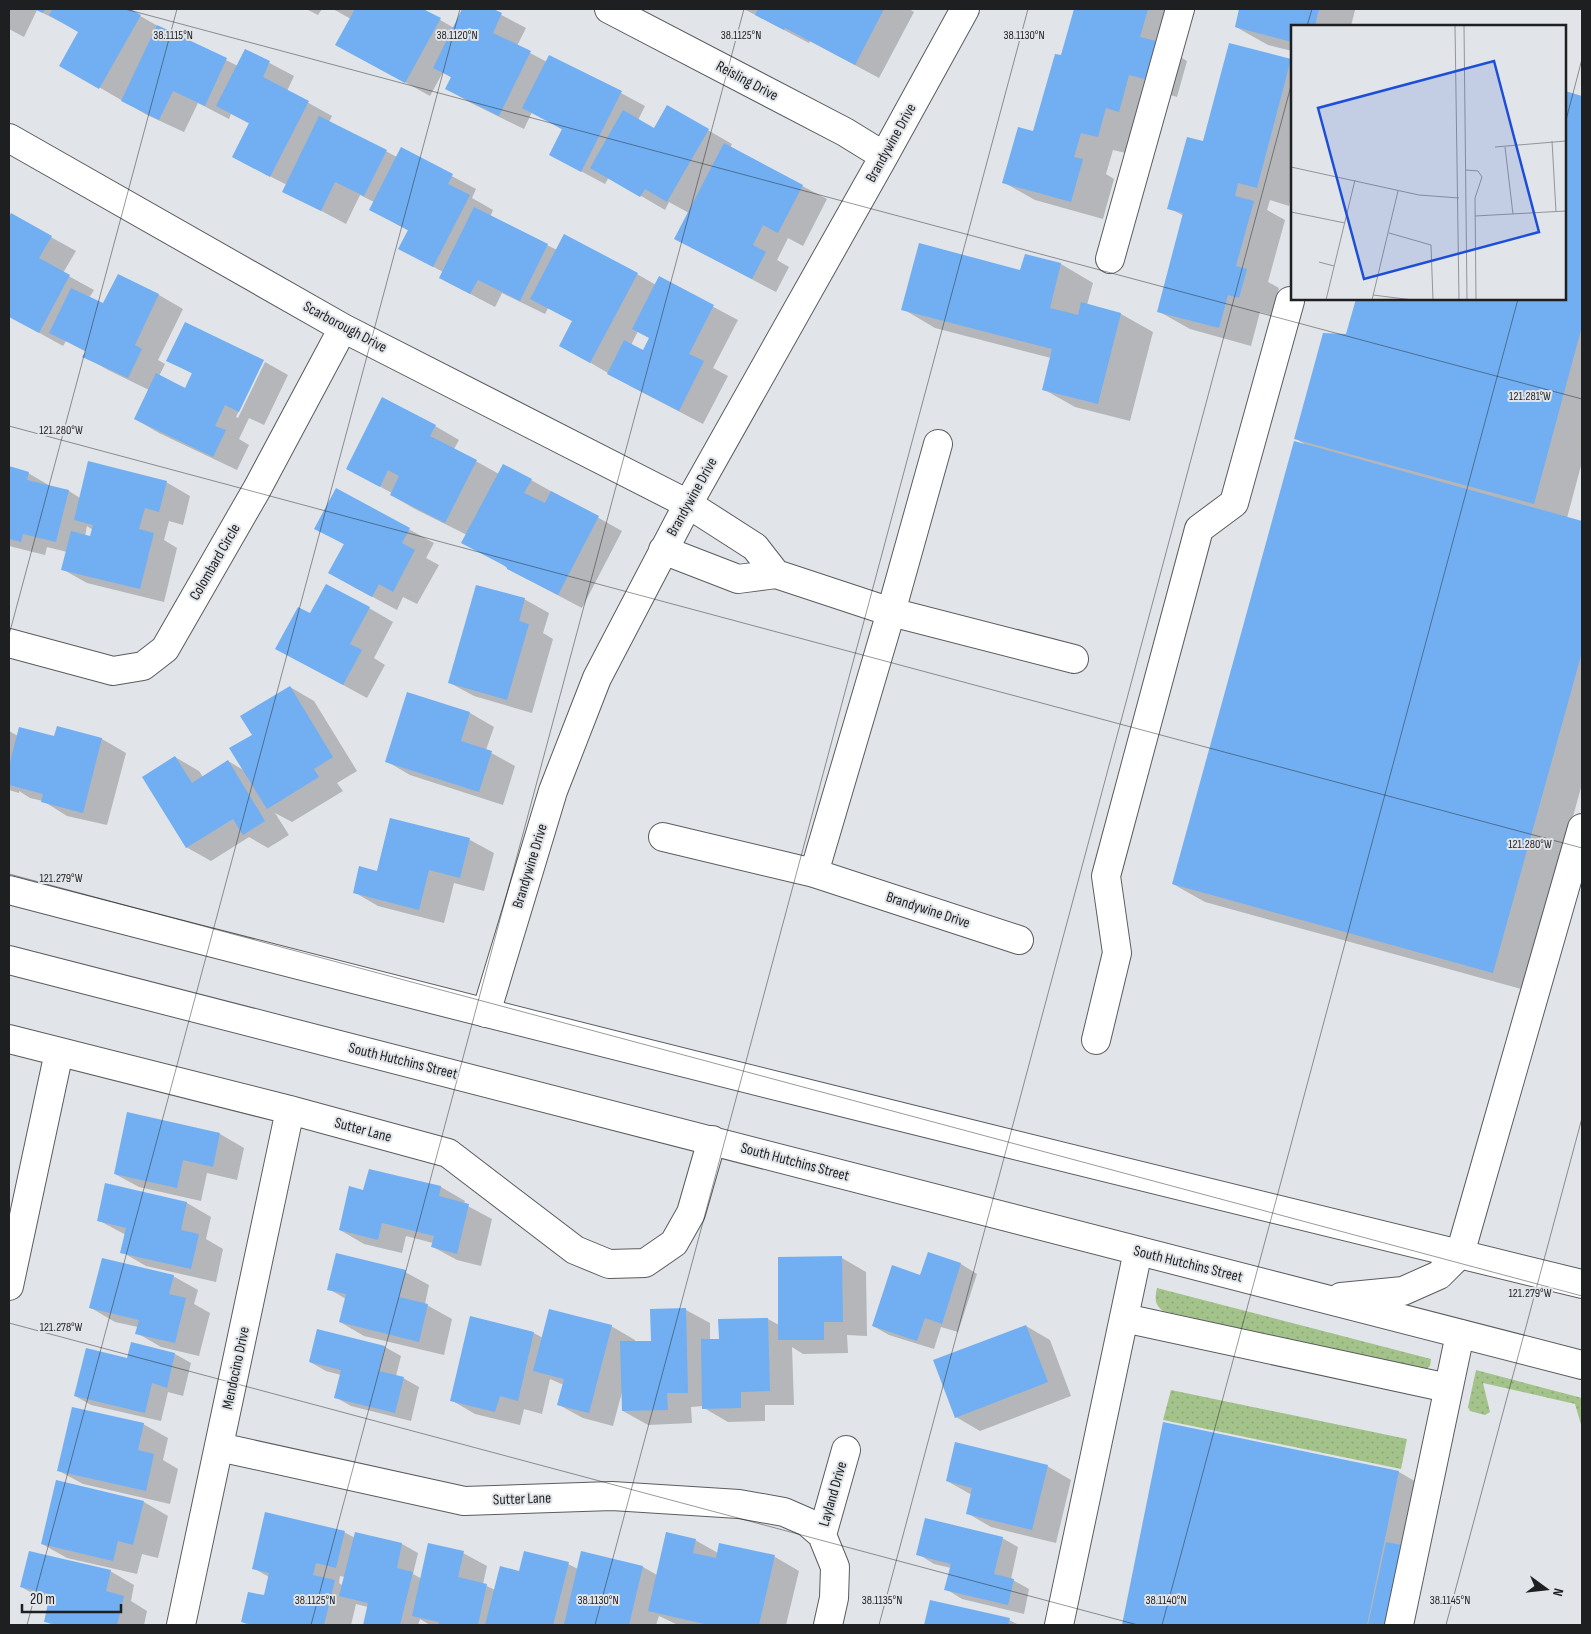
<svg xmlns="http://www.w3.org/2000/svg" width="1591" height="1634" viewBox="0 0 1591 1634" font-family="'Sofia Sans Condensed',sans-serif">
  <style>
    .grass { fill: url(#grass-dots) }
    .shadow { fill: #0003; fill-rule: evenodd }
    .building { fill: #71aff2 }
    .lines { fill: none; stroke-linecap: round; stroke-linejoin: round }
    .minor-casing { stroke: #5a5c5f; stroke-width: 30 }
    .major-casing { stroke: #5a5c5f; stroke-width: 30 }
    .minor { stroke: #fff; stroke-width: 28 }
    .major { stroke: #fff; stroke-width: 28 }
    .ticks { fill: none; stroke: #1e1f21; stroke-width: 1; stroke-opacity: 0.45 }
    .labels { text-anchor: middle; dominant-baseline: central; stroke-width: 4; stroke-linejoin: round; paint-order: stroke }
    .street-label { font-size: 15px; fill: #1e1f21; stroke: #e1e4e8 }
    .inset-road { fill: none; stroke: #939598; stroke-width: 1 }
    .view { fill: #1d4ed8; fill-opacity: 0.15; stroke: #1d4ed8; stroke-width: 2.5 }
    .inset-edge { fill: none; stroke: #1e1f21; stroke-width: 2.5 }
    .ticks-label { font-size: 12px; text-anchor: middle; fill: #1e1f21; stroke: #e1e4e8; stroke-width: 4; stroke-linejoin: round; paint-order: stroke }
  </style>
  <defs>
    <pattern id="grass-dots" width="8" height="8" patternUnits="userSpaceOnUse" patternTransform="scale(1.25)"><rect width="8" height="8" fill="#a3c38b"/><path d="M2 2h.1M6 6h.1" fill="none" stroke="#8ca778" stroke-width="1.8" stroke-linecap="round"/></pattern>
  </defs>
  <rect width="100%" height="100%" fill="#e1e4e8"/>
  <path class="grass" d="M 1157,1288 L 1431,1359 L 1430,1366 L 1426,1369 L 1413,1368 L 1163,1311 C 1154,1304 1155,1298 1157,1288 Z
    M 1476,1370 L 1582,1398 L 1582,1428 L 1575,1404 L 1483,1383 L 1490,1412 L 1485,1415 L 1470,1411 L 1468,1407 Z
    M 1171,1390 L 1407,1439 L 1401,1469 L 1163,1420 Z"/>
  <path class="shadow" d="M 9,9 L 128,9 L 163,29 L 238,66 L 245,50 L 294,76 L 287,91 L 332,116 L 329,122 L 397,157 L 401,149 L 476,189 L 472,198 L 493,210 L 490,217 L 557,250 L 637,274 L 656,285 L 659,278 L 738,320 L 713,368 L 728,376 L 703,424 L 632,387 L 584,359 L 573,321 L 548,308 L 545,314 L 502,293 L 495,307 L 440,278 L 443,272 L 400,249 L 409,231 L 371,210 L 374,202 L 360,195 L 346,224 L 284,191 L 287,185 L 233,157 L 250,124 L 231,114 L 229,119 L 198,103 L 184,132 L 147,115 L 61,65 L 80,32 L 37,10 L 24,37 L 9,29 ZM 638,331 L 650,338 L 644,351 L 631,345 Z
    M 306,9 L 322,9 L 318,15 Z
    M 333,9 L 426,9 L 425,11 L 454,28 L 463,9 L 490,9 L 526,28 L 517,46 L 547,62 L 621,93 L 645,106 L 638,120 L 654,130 L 668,107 L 732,144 L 730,148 L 827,199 L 803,246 L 788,238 L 777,260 L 789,267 L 776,292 L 700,252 L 689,213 L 669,202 L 665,210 L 609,177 L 605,184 L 575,168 L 563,130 L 532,112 L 524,129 L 471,103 L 447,89 L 452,78 L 443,72 L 430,96 L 361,58 L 351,19 Z
    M 744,9 L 909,9 L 914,12 L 879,78 L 810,41 L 809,43 Z
    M 1075,9 L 1184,9 L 1172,52 L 1187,61 L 1177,97 L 1161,92 L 1130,154 L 1113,150 L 1106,174 L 1114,179 L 1103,219 L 1035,200 L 1003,182 L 1034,132 L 1062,57 Z
    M 1241,9 L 1352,9 L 1355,10 L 1351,26 L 1292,26 L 1292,51 L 1268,45 L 1236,27 Z
    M 1230,44 L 1292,61 L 1292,192 L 1289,206 L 1270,200 L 1267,210 L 1285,220 L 1268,282 L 1279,288 L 1271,315 L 1260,312 L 1251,346 L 1190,329 L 1158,311 L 1184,216 L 1169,208 L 1203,143 Z
    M 1565,93 L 1582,97 L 1582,462 L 1567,518 L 1582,522 L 1582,784 L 1525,990 L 1205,902 L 1173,884 L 1306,445 L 1296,439 L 1347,335 L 1357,299 L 1565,299 Z
    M 11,215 L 76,251 L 63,273 L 94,290 L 89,298 L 104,305 L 118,276 L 159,295 L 183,309 L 158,360 L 165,364 L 159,376 L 186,389 L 193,374 L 168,360 L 262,361 L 236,417 L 238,418 L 265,362 L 288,375 L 264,425 L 249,418 L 239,439 L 249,445 L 237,470 L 159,433 L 135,419 L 149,390 L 108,370 L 84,356 L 86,352 L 66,341 L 63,346 L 9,316 L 9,219 Z
    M 1026,255 L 1061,264 L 1093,283 L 1087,305 L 1121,314 L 1153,332 L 1130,421 L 1075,407 L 1043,389 L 1051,358 L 935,328 L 903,309 L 1021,272 Z
    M 435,426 L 459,440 L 454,449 L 499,474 L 531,480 L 622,531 L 582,608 L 508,569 L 467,535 L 415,509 L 391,495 L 392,493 L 347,469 Z
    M 9,468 L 28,473 L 52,487 L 69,491 L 80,498 L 166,482 L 190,496 L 183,525 L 169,521 L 164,540 L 177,548 L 164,602 L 87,583 L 62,569 L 67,552 L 47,547 L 45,555 L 9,546 ZM 87,526 L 93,530 L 91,538 L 85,536 Z
    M 337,490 L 434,543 L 426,558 L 439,565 L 417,604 L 403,597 L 397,610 L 354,587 L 345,545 L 316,528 Z
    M 524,599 L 549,613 L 543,633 L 553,639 L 532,713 L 474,696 L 450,683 Z
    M 369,608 L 393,622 L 374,658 L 385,665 L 367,698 L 301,662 L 311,615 Z
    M 290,687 L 314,701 L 357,771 L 337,783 L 343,791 L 292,822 L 275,813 L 289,835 L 268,848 L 249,837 L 211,861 L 186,847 L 175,757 L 199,771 L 203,777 L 228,761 L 245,771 L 253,735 Z
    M 470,713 L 494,727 L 486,750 L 515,766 L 503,805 L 410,775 L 386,761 Z
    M 9,731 L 18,736 L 102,739 L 126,753 L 107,825 L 67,816 L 43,801 L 30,798 L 19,791 L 19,793 L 9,790 Z
    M 390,819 L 470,840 L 494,853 L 484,891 L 454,883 L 444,923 L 378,906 L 354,892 L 377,872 Z
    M 220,1134 L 244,1148 L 237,1180 L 207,1173 L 201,1201 L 139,1187 L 115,1174 Z
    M 370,1170 L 441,1187 L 465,1201 L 464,1204 L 492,1219 L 481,1266 L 457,1260 L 433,1247 L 433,1243 L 406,1236 L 402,1253 L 364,1244 L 340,1230 L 364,1191 Z
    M 106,1185 L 187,1203 L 211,1217 L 206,1239 L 223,1249 L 216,1282 L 146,1266 L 122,1252 L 126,1235 L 98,1220 Z
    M 928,1254 L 961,1264 L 977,1274 L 958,1332 L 941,1327 L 934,1349 L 889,1335 L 873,1326 L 921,1276 Z
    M 779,1258 L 842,1258 L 866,1272 L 867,1336 L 847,1335 L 848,1353 L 803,1354 L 792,1347 L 794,1405 L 765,1405 L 765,1421 L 728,1422 L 704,1408 L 704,1406 L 691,1407 L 692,1423 L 648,1425 L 623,1411 L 622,1392 L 613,1426 L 583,1418 L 559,1405 L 564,1385 L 550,1379 L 542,1414 L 524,1409 L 520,1425 L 475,1414 L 451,1400 L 471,1318 L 534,1333 L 543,1338 L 611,1326 L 635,1340 L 635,1342 L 652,1342 L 686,1310 L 710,1323 L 710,1340 L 720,1340 L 768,1319 L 779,1325 Z
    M 405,1272 L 429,1285 L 425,1304 L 452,1319 L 444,1355 L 364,1336 L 340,1322 L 346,1299 L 329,1289 Z
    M 173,1276 L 198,1290 L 194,1304 L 210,1313 L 199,1356 L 161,1347 L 137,1333 L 138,1327 L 115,1322 L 91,1308 Z
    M 1026,1326 L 1050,1340 L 1071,1396 L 980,1431 L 956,1417 Z
    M 318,1331 L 385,1347 L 401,1356 L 396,1376 L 403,1378 L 419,1387 L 411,1421 L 351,1406 L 335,1397 L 341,1375 L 326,1371 L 310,1362 Z
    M 132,1344 L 175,1354 L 191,1363 L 183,1396 L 168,1392 L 161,1421 L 91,1405 L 75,1396 L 128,1359 Z
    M 1164,1423 L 1399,1472 L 1423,1486 L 1394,1625 L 1123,1625 Z
    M 143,1424 L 168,1438 L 163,1460 L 178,1469 L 170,1504 L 83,1484 L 59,1471 Z
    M 1047,1466 L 1071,1480 L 1056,1543 L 991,1527 L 967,1513 L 972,1495 L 947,1481 Z
    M 144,1502 L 168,1516 L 158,1558 L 142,1554 L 137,1574 L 67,1558 L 42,1544 Z
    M 344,1532 L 355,1538 L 356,1533 L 402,1544 L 418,1553 L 413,1574 L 422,1579 L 463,1553 L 487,1566 L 483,1584 L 495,1590 L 520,1572 L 568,1564 L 578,1569 L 643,1567 L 657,1575 L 695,1540 L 718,1553 L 720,1544 L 775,1557 L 799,1571 L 786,1625 L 678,1625 L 659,1616 L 656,1625 L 430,1625 L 420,1619 L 418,1625 L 364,1625 L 368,1607 L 356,1604 L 351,1625 L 249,1625 L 242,1622 L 265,1597 L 269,1577 L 253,1568 ZM 340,1576 L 345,1577 L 343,1586 L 339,1583 Z
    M 1002,1538 L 1018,1547 L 1011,1579 L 1029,1589 L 1024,1614 L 962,1599 L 946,1589 L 951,1568 L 934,1564 L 918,1554 Z
    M 110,1571 L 134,1585 L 131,1601 L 147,1611 L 144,1625 L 52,1625 L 45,1621 L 50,1601 L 45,1600 L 21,1587 Z
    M 931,1601 L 1009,1620 L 1019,1625 L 925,1625 Z"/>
  <path class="building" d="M 34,9 L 45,9 L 43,13 Z
    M 53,9 L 130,9 L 141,15 L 99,89 L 59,66 L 78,32 L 49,15 Z
    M 355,9 L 423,9 L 441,18 L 405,83 L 335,45 Z
    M 462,9 L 493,9 L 502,13 L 493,33 L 531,51 L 499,116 L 445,89 L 451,77 L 433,68 Z
    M 758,9 L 884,9 L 855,65 L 785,28 L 784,30 L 755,15 Z
    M 1074,9 L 1148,9 L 1140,37 L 1156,41 L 1145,79 L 1129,75 L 1119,112 L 1106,108 L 1098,137 L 1081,133 L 1074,157 L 1083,159 L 1071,202 L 1002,183 L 1018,127 L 1033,131 L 1055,54 L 1061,55 Z
    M 1239,9 L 1319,9 L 1315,26 L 1292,26 L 1292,42 L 1235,27 Z
    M 157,25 L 227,58 L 205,106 L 173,91 L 159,120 L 121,101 Z
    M 1229,43 L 1291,59 L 1257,188 L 1238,183 L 1235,196 L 1254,201 L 1236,266 L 1247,269 L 1239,298 L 1228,295 L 1219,328 L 1157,312 L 1183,213 L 1167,209 L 1187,137 L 1203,141 Z
    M 245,49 L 270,61 L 263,77 L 309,101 L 270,177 L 232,157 L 249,123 L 216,106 Z
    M 549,55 L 622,91 L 581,172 L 549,155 L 562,129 L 522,108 Z
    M 1565,91 L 1582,96 L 1582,326 L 1534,504 L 1294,439 L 1323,333 L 1346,334 L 1356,299 L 1565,299 Z
    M 667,105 L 709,129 L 667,202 L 645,189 L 640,197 L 590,168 L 623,110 L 654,128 Z
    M 319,116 L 387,150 L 364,196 L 335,182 L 321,211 L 282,192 Z
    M 724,143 L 803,185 L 778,233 L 763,225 L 753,245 L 766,252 L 752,279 L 674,239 Z
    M 401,147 L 453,174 L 448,184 L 470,195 L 433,267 L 398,249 L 408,230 L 369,210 Z
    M 474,207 L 548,244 L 520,301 L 478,280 L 470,294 L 439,278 Z
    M 11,213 L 52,236 L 39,258 L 70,275 L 39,333 L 9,317 L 9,217 Z
    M 564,234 L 638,273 L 590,363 L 559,346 L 572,321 L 530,299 Z
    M 919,243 L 1020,270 L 1025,254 L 1061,263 L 1050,308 L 1078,315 L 1081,302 L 1121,313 L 1098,404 L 1042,390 L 1052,349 L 901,310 Z
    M 118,274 L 159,294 L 135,345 L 142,349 L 128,378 L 82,357 L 86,351 L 49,333 L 71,288 L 103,303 Z
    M 659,276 L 714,305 L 689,354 L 704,361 L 679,411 L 607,374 L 624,340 L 643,350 L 649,338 L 632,329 Z
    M 185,322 L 264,360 L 239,412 L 225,405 L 215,426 L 226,430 L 213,457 L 134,419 L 156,373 L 185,388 L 192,373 L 166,361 Z
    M 382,397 L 436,425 L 430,436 L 477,460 L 445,523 L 390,495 L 399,476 L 388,470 L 380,487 L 346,469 Z
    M 1294,441 L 1582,521 L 1582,652 L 1493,973 L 1172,884 Z
    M 88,461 L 167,481 L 159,512 L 145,508 L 139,529 L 154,533 L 140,589 L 61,570 L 71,531 L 90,536 L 93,525 L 74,520 Z
    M 503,464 L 532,479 L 524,493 L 545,503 L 551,491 L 599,516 L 558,595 L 507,569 L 507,567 L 461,543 Z
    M 9,466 L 29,472 L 27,480 L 69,490 L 56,542 L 23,534 L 21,542 L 9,539 Z
    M 336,488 L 410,528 L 402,543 L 415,550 L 393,592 L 379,584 L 372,597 L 328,573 L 344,544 L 314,529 Z
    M 326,584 L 370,607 L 350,644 L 362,650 L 343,685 L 275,649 L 298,607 L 310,613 Z
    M 476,585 L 525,598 L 519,621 L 529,624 L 507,700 L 448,683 Z
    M 290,686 L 333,757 L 314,769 L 319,777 L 267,809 L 229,748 L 252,735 L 240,716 Z
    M 407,692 L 470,712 L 461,741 L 492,751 L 479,792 L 385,762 Z
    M 57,726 L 102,738 L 83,813 L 41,802 L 43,794 L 9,785 L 9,766 L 19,727 L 54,736 Z
    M 175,756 L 192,783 L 228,760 L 265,821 L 243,835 L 233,819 L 186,848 L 142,777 Z
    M 390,818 L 470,838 L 460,878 L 429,870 L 419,910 L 353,893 L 359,866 L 377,871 Z
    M 127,1112 L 220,1133 L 213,1167 L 183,1160 L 177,1188 L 114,1174 Z
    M 369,1169 L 441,1186 L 439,1196 L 469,1204 L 457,1254 L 431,1247 L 434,1236 L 382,1223 L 378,1240 L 339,1230 L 349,1186 L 363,1190 Z
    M 105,1183 L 187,1202 L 181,1230 L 199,1234 L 191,1269 L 120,1253 L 126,1228 L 97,1221 Z
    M 928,1252 L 961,1263 L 942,1324 L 925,1318 L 917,1341 L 872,1326 L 892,1265 L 920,1275 Z
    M 336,1253 L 406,1270 L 399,1297 L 428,1304 L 419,1342 L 339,1322 L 346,1294 L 327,1290 Z
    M 842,1256 L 843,1322 L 824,1322 L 824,1340 L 778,1340 L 778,1257 Z
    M 102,1258 L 174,1275 L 169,1294 L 186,1298 L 175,1343 L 135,1334 L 139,1320 L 89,1308 Z
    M 686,1308 L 688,1393 L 667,1393 L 668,1410 L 622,1411 L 620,1341 L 651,1341 L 650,1309 Z
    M 549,1309 L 612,1325 L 589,1413 L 557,1405 L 564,1379 L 533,1371 Z
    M 470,1316 L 534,1332 L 518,1401 L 500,1396 L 495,1412 L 450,1401 Z
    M 768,1318 L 770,1391 L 741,1392 L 741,1408 L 702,1409 L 701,1339 L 719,1339 L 718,1319 Z
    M 1026,1325 L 1048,1382 L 955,1418 L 933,1360 Z
    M 317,1329 L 385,1346 L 379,1371 L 404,1377 L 395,1413 L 334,1398 L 341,1370 L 309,1362 Z
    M 131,1342 L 175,1353 L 167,1388 L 152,1383 L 145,1413 L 74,1396 L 86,1348 L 127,1358 Z
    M 72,1407 L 144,1423 L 138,1450 L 154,1454 L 146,1491 L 57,1471 Z
    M 1163,1422 L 1399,1471 L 1367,1625 L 1122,1625 Z
    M 955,1442 L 1048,1465 L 1032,1530 L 966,1514 L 972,1488 L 946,1481 Z
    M 56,1480 L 144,1501 L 133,1545 L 118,1541 L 113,1561 L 41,1544 Z
    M 265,1512 L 345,1531 L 336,1568 L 316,1563 L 313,1575 L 335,1580 L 324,1625 L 254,1625 L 241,1622 L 248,1592 L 264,1595 L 269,1573 L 252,1569 Z
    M 925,1518 L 1003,1537 L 994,1574 L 1014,1579 L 1008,1605 L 944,1590 L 951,1564 L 916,1555 Z
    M 355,1532 L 402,1543 L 397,1568 L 413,1572 L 400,1625 L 363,1625 L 368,1603 L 339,1596 Z
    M 666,1532 L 696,1539 L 693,1553 L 716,1558 L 719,1543 L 775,1555 L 759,1625 L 712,1624 L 709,1625 L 648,1611 Z
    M 1386,1542 L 1402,1545 L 1385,1625 L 1368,1625 Z
    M 428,1543 L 464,1551 L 458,1577 L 487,1584 L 478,1625 L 438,1625 L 439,1622 L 412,1616 Z
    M 29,1551 L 111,1570 L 106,1591 L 124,1596 L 117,1625 L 59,1625 L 44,1622 L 50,1594 L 20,1587 Z
    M 524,1551 L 569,1562 L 553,1625 L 485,1625 L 500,1566 L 519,1571 Z
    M 581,1551 L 643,1566 L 629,1625 L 564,1625 Z
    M 930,1600 L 1010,1618 L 1008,1625 L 924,1625 Z"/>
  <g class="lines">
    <g class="minor-casing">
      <path id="minor" d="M 609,9 L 845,132 L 884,156
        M 9,138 L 343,328 L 688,504 L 755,547 L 776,574
        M 1110,259 L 1180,9
        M 663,550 L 738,579 L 776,574 L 891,612 L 1074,659
        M 9,643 L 113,671 L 143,666 L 165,649 L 257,489 L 343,328
        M 663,837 L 814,873 L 1019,940
        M 814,873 L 891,612 L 938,444
        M 486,1013 L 553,791 L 597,678 L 688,504 L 884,156 L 965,9
        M 9,1039 L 290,1110 L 448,1153 L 575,1250 L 609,1264 L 645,1263 L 674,1243 L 691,1213 L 712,1140
        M 1096,1040 L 1117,953 L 1106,876 L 1199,529 L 1234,503 L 1290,301
        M 1460,1254 L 1582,828
        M 9,1286 L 59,1052
        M 1124,1318 L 1448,1388
        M 219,1447 L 464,1501 L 612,1496 L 739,1504 L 784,1512 L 807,1522 L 822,1535
        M 181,1625 L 290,1110
        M 828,1625 L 834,1598 L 835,1567 L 822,1535 L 846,1450
        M 1059,1625 L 1138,1251
        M 1399,1625 L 1460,1334"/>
    </g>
    <g class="major-casing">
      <path id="major" d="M 9,890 C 532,1027 1057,1156 1582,1284
        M 9,960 L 1582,1365
        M 1341,1297 L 1403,1291 L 1439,1275 L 1460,1254"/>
    </g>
    <use href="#minor" class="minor"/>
    <use href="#major" class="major"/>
  </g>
  <path class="ticks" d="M 125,9 L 1582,399M 1307,26 L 1312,9M 1565,124 L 1582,59M 9,426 L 1582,848M 9,635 L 177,9M 9,874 L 1582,1296M 9,1323 L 1138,1625M 27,1625 L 460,9M 311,1625 L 744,9M 595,1625 L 1028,9M 879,1625 L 1292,82M 1162,1625 L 1518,299M 1446,1625 L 1582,1118"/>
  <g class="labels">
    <g class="street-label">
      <text transform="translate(747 81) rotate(28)">Reisling Drive</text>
      <text transform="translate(891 143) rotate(-61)">Brandywine Drive</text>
      <text transform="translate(345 327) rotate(28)">Scarborough Drive</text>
      <text transform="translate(692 497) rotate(-61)">Brandywine Drive</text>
      <text transform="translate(215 562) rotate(-60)">Colombard Circle</text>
      <text transform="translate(530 866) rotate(-73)">Brandywine Drive</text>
      <text transform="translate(928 910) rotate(18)">Brandywine Drive</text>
      <text transform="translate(403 1061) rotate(14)">South Hutchins Street</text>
      <text transform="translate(363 1130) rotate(15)">Sutter Lane</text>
      <text transform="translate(795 1162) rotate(15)">South Hutchins Street</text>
      <text transform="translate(1188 1264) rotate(14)">South Hutchins Street</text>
      <text transform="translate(236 1368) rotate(-78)">Mendocino Drive</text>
      <text transform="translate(833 1494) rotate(-74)">Layland Drive</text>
      <text transform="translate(522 1499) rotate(-2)">Sutter Lane</text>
    </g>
  </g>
  <g transform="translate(1291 25)">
    <rect width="275" height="275" fill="#e1e4e8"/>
    <path class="inset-road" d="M 164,0 L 168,275M 173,0 L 176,275M 261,116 L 265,187M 204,122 L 275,116M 214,122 L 222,189M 0,142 L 128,170 L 168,173M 175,145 L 187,146 L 191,152 L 184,173 L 185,275M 0,187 L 54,198M 184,191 L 275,186M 98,208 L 140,220 L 142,275M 28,237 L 43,241M 82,270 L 122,275M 35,275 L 64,155M 81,275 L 107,166"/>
    <path class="view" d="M 203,36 L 248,207 L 73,254 L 27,83 Z"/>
    <rect width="275" height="275" class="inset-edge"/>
  </g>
  <g class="ticks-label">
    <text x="173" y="39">38.1115°N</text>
    <text x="457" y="39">38.1120°N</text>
    <text x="741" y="39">38.1125°N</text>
    <text x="1024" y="39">38.1130°N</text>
    <text x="1530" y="400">121.281°W</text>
    <text x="61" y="434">121.280°W</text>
    <text x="1530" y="848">121.280°W</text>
    <text x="61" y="882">121.279°W</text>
    <text x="1530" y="1297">121.279°W</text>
    <text x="61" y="1331">121.278°W</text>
    <text x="315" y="1604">38.1125°N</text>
    <text x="598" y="1604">38.1130°N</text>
    <text x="882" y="1604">38.1135°N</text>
    <text x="1166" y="1604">38.1140°N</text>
    <text x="1450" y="1604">38.1145°N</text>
  </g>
  <rect width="1591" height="1634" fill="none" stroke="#1e1f21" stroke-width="20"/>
  <g transform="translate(1546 1589) rotate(105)" stroke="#e1e4e8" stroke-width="4" paint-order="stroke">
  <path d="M0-4L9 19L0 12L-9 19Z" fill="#1e1f21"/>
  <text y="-8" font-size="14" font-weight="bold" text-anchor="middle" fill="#1e1f21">N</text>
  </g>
  <path d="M22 1604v8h99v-8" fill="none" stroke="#1e1f21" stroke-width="2.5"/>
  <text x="30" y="1604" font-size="15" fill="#1e1f21" stroke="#e1e4e8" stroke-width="4" paint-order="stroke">20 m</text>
</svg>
